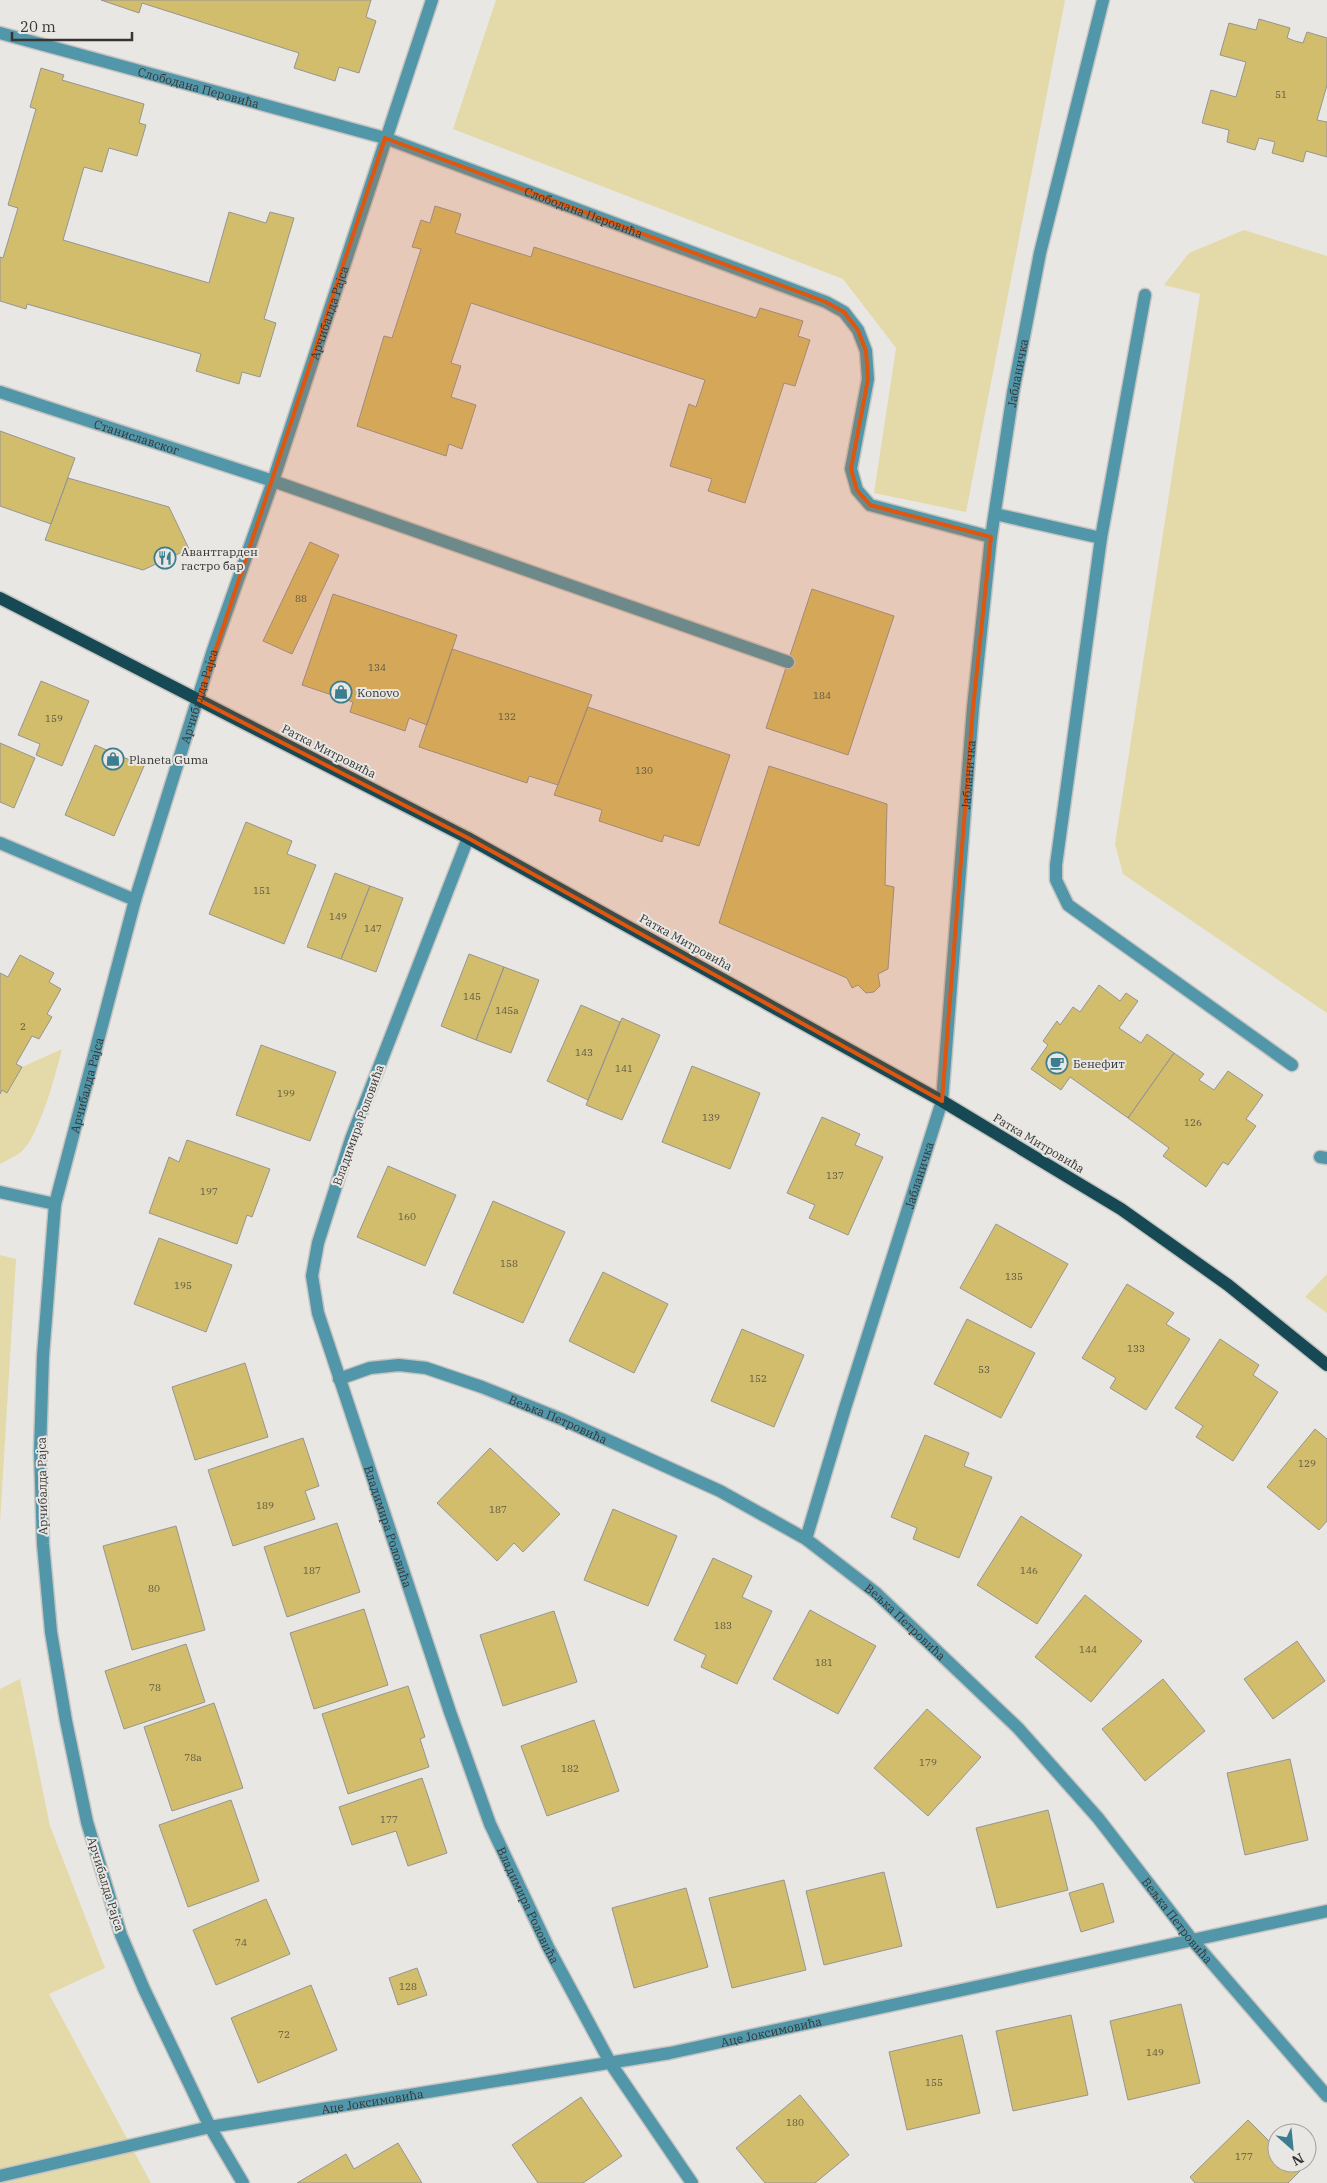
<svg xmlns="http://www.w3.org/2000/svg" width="1327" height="2183" viewBox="0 0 1327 2183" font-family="'IBM Plex Serif',serif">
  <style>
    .green { fill: #e4d9a9 }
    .building { fill: #d2bd6c; stroke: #969592 }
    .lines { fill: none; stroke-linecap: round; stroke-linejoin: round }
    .minor-casing { stroke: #c4c4c1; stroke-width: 15 }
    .major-casing { stroke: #c4c4c1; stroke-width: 15 }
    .minor { stroke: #5296a9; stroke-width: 12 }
    .major { stroke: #174955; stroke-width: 12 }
    .marked { fill: #df570e; fill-opacity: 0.2; stroke: #df570e; stroke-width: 4; stroke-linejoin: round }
    .labels { text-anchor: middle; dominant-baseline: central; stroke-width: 4; stroke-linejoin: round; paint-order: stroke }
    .number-label { font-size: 10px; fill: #5d5843 }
    .street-label { font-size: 12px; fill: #363635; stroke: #e8e7e4 }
    .poi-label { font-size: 12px; fill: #363635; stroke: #e8e7e4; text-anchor: start }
  </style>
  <rect width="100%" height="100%" fill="#e8e7e4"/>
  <path class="green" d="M 496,0 L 1065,0 L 966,512 L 874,493 L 896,348 L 843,279 L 453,129 Z
    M 1244,230 L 1327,256 L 1327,1013 L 1123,874 L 1115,844 L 1200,294 L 1164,285 L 1189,253 Z
    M 62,1049 C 56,1073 39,1138 20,1153 C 14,1157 7,1160 0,1164 L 0,1094 L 2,1090 L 8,1093 L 22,1067 Z
    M 0,1255 L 16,1259 L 0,1522 Z
    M 1327,1274 L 1327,1313 L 1305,1297 Z
    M 20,1679 L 50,1826 L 105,1968 L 49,1994 L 151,2183 L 0,2183 L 0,1689 Z"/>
  <path class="building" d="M 101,0 L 371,0 L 366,17 L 376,21 L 359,73 L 339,67 L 335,81 L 294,68 L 299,53 L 142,3 L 139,13 Z
    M 1259,19 L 1290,28 L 1287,38 L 1295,41 L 1303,43 L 1307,32 L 1327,38 L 1327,85 L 1317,120 L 1327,122 L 1327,157 L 1306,151 L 1303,162 L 1272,153 L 1275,142 L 1259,138 L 1255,150 L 1227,142 L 1229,130 L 1202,123 L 1211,90 L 1236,97 L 1246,62 L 1220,55 L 1229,23 L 1256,30 Z
    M 41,68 L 64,75 L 62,80 L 144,104 L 139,123 L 146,125 L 137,156 L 109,148 L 102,172 L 84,167 L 63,240 L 209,283 L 229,212 L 266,223 L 270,212 L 294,218 L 264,319 L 276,323 L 260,377 L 242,372 L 239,384 L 196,371 L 201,354 L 27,304 L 26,309 L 0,301 L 0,257 L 3,258 L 18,208 L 8,205 L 36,109 L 30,107 Z
    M 435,206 L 461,214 L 455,233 L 531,257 L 534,247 L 756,318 L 760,308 L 803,321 L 798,336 L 810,340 L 795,386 L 784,383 L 745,503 L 708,491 L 712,479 L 670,466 L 689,404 L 696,407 L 705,380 L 471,303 L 451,363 L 461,366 L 451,397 L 476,405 L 462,449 L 449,444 L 446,456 L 357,426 L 384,336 L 392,338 L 421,249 L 412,247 L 421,220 L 430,223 Z
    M 0,431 L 75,458 L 51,524 L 0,506 Z
    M 68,478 L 169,507 L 189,549 L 143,570 L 45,540 Z
    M 310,542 L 339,555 L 292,654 L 263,641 Z
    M 812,589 L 894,616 L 848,755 L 766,728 Z
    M 333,594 L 457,635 L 427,725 L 409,718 L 405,731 L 350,712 L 353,702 L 302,685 Z
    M 452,649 L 592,695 L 558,785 L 529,776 L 527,783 L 419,747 Z
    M 41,681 L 89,701 L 62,766 L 36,755 L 40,744 L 18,735 Z
    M 588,707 L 730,755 L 699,846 L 664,835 L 662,842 L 599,821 L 602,810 L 554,795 Z
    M 0,743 L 35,758 L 14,808 L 0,802 Z
    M 95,745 L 144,766 L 114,836 L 65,815 Z
    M 769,766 L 887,804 L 885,885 L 894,887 L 888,969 L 878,974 L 880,986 L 874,992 L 866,993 L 858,985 L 852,988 L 847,978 L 719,923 Z
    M 246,822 L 292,841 L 287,854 L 316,865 L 284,944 L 209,914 Z
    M 335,873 L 370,886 L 341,959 L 307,947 Z
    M 370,886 L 403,898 L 376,972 L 341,959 Z
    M 469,954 L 504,967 L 476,1040 L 441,1026 Z
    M 20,955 L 54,973 L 49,982 L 61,989 L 47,1014 L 52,1017 L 39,1039 L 32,1036 L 16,1064 L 22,1067 L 7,1093 L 2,1090 L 0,1094 L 0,973 L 8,977 Z
    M 504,967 L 539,980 L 511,1053 L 476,1040 Z
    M 1099,985 L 1120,1001 L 1126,993 L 1138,1001 L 1119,1028 L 1141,1043 L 1147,1034 L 1174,1053 L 1128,1118 L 1070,1077 L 1061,1090 L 1031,1069 L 1048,1045 L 1043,1041 L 1057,1021 L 1060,1025 L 1073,1007 L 1080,1012 Z
    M 581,1005 L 620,1022 L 588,1100 L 547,1081 Z
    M 622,1018 L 660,1035 L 622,1120 L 586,1105 Z
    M 261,1045 L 336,1072 L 310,1141 L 236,1115 Z
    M 1174,1053 L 1204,1074 L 1199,1080 L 1214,1090 L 1228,1071 L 1263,1095 L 1246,1119 L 1256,1126 L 1228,1165 L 1223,1162 L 1206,1187 L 1163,1156 L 1169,1148 L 1128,1118 Z
    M 692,1066 L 760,1093 L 730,1169 L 662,1142 Z
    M 822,1117 L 860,1134 L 855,1145 L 883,1157 L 848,1235 L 809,1218 L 815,1205 L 787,1193 Z
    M 187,1140 L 270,1169 L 252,1217 L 247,1215 L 237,1244 L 149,1213 L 169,1157 L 179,1162 Z
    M 388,1166 L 456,1195 L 425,1266 L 357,1237 Z
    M 493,1201 L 565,1232 L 523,1323 L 453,1293 Z
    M 996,1224 L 1068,1264 L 1031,1328 L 960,1288 Z
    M 159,1238 L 232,1265 L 206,1332 L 134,1304 Z
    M 603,1272 L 668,1304 L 634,1373 L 569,1341 Z
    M 1127,1284 L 1174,1313 L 1166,1324 L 1190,1339 L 1146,1410 L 1110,1388 L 1116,1378 L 1082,1358 Z
    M 967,1319 L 1035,1353 L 1001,1418 L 934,1384 Z
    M 742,1329 L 804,1355 L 774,1427 L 711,1401 Z
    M 1220,1339 L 1259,1365 L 1253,1375 L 1278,1392 L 1233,1461 L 1196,1437 L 1203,1426 L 1175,1408 Z
    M 245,1363 L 268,1437 L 195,1460 L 172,1387 Z
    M 1315,1429 L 1327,1439 L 1327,1521 L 1319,1530 L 1267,1487 Z
    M 925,1435 L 969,1453 L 964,1466 L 992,1477 L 959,1558 L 913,1539 L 917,1528 L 891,1517 Z
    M 303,1438 L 319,1486 L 305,1491 L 315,1519 L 233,1546 L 208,1470 Z
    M 490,1448 L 560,1514 L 523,1552 L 514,1543 L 497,1561 L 437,1503 Z
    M 613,1509 L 677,1536 L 648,1606 L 584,1580 Z
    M 1021,1516 L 1082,1555 L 1037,1624 L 977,1585 Z
    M 337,1523 L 360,1592 L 287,1617 L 264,1547 Z
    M 176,1526 L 205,1630 L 132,1650 L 103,1546 Z
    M 713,1558 L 752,1576 L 742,1597 L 772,1611 L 737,1684 L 701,1667 L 706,1655 L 674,1640 Z
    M 1085,1595 L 1142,1641 L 1091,1702 L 1035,1657 Z
    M 364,1609 L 388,1685 L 314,1709 L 290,1633 Z
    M 810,1610 L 876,1646 L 838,1714 L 773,1679 Z
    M 554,1611 L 577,1682 L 503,1706 L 480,1635 Z
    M 1297,1641 L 1325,1681 L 1273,1719 L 1244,1679 Z
    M 186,1644 L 205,1702 L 124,1729 L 105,1671 Z
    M 1163,1679 L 1205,1731 L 1145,1781 L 1102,1729 Z
    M 408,1686 L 425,1737 L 420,1739 L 429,1767 L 348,1794 L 322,1714 Z
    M 214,1703 L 243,1788 L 172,1811 L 144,1727 Z
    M 927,1709 L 981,1757 L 928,1816 L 874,1768 Z
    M 594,1720 L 619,1791 L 547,1816 L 521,1746 Z
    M 1290,1759 L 1308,1840 L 1245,1855 L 1227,1773 Z
    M 422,1778 L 447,1853 L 408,1866 L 396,1831 L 352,1845 L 339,1807 Z
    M 231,1800 L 259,1881 L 188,1907 L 159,1825 Z
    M 1048,1810 L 1068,1890 L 997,1908 L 976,1828 Z
    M 884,1872 L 902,1946 L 824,1965 L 806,1891 Z
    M 784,1880 L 806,1970 L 732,1988 L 709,1898 Z
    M 1103,1883 L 1114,1922 L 1081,1932 L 1069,1893 Z
    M 686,1888 L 708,1967 L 634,1988 L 612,1908 Z
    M 266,1899 L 290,1954 L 216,1985 L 193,1930 Z
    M 417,1968 L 427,1995 L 398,2005 L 389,1978 Z
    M 311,1985 L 337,2050 L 258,2083 L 231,2018 Z
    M 1181,2004 L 1200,2083 L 1128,2100 L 1110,2021 Z
    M 1071,2015 L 1088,2095 L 1013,2111 L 996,2031 Z
    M 962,2035 L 980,2113 L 907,2130 L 889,2052 Z
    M 800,2095 L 849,2155 L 815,2183 L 765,2183 L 736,2148 Z
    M 581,2097 L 622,2156 L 583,2183 L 538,2183 L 512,2145 Z
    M 1248,2120 L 1277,2149 L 1277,2163 L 1291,2163 L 1300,2171 L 1288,2183 L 1195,2183 L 1190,2177 Z
    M 398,2143 L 422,2183 L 297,2183 L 346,2154 L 354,2169 Z"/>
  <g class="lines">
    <g class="minor-casing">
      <g id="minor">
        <path id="s1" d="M 0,33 L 385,138 L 826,302 L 844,312 L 858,330 L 866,351 L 868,379 L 851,469 L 857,490 L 870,505 L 991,537"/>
        <path d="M 1145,295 L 1101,538 L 1056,865 L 1056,880 L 1068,905 L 1292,1065"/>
        <path id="s2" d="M 0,392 L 273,481 L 788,662"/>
        <path d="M 995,514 L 1101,538"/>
        <path id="s3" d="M 468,838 L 351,1139 L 318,1243 L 312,1276 L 318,1313 L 450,1712 L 490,1824 L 548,1947 L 611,2064 L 692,2183"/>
        <path d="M 0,843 L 135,900"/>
        <path d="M 1320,1157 L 1327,1158"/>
        <path d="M 0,1192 L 55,1204"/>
        <path id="s4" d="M 339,1379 L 370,1368 L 399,1365 L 426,1368 L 482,1387 L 561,1419 L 720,1491 L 806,1539 L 876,1593 L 1018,1728 L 1098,1818 L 1193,1941 L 1327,2096"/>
        <path id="s5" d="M 806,1539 L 845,1408 L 942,1101 L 973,708 L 991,537 L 1013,393 L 1040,253 L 1103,0"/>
        <path id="s6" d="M 0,2176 L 210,2127 L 670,2053 L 1327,1911"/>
        <path id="s7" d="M 243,2183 L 210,2127 L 144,1989 L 121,1935 L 87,1822 L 66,1721 L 51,1632 L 43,1544 L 40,1451 L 43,1356 L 55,1204 L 135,900 L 213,650 L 273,481 L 432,0"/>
      </g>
    </g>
    <g class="major-casing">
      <path id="major" d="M 0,598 L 468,838 L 942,1101 L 1121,1209 L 1228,1285 L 1327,1365"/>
    </g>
    <use href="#minor" class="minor"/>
    <use href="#major" class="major"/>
  </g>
  <path class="marked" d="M 385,138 L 826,302 L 844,312 L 858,330 L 866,351 L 868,379 L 851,469 L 857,490 L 870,505 L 991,537 L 973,708 L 942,1101 L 468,838 L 199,700 Z"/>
  <defs>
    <g id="restaurant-ring" transform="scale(1.125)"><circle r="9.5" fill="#e8e7e4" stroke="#3c7e8f" stroke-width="1.5"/><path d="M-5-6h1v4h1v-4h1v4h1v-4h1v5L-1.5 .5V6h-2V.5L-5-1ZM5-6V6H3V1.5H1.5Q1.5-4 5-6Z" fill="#3c7e8f"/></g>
    <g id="shop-ring" transform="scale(1.125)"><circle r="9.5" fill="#e8e7e4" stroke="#3c7e8f" stroke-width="1.5"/><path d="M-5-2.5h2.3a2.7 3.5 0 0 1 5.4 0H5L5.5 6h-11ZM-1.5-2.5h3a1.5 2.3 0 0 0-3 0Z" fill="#3c7e8f"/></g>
    <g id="cafe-ring" transform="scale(1.125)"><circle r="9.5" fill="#e8e7e4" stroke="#3c7e8f" stroke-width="1.5"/><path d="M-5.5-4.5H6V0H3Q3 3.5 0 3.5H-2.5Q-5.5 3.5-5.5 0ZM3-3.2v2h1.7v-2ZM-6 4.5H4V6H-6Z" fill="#3c7e8f"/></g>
  </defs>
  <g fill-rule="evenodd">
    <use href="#restaurant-ring" x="165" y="558"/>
    <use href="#shop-ring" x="341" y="692"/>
    <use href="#shop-ring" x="113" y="759"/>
    <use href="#cafe-ring" x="1057" y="1063"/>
  </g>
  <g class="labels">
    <g class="number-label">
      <text x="1281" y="94">51</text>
      <text x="301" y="598">88</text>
      <text x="377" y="667">134</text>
      <text x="822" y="695">184</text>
      <text x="507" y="716">132</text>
      <text x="54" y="718">159</text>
      <text x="644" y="770">130</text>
      <text x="262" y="890">151</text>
      <text x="338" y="916">149</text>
      <text x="373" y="928">147</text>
      <text x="472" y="996">145</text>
      <text x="507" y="1010">145a</text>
      <text x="23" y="1026">2</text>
      <text x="584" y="1052">143</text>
      <text x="624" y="1068">141</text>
      <text x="286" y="1093">199</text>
      <text x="711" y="1117">139</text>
      <text x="1193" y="1122">126</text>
      <text x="835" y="1175">137</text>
      <text x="209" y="1191">197</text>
      <text x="407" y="1216">160</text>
      <text x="509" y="1263">158</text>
      <text x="1014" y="1276">135</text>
      <text x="183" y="1285">195</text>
      <text x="1136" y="1348">133</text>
      <text x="984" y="1369">53</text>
      <text x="758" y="1378">152</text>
      <text x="1307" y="1463">129</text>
      <text x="265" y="1505">189</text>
      <text x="498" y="1509">187</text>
      <text x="312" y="1570">187</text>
      <text x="1029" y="1570">146</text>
      <text x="154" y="1588">80</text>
      <text x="723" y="1625">183</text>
      <text x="1088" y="1649">144</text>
      <text x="824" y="1662">181</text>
      <text x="155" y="1687">78</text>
      <text x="193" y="1757">78a</text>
      <text x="928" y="1762">179</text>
      <text x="570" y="1768">182</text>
      <text x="389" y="1819">177</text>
      <text x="241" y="1942">74</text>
      <text x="408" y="1986">128</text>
      <text x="284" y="2034">72</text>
      <text x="1155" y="2052">149</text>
      <text x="934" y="2082">155</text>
      <text x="795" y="2122">180</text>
      <text x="1244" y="2156">177</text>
    </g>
    <g class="street-label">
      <text stroke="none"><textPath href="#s1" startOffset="206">Слободана Перовића</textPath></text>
      <text stroke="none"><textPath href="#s1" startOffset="611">Слободана Перовића</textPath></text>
      <text stroke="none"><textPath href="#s7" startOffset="1950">Арчибалда Рајса</textPath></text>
      <text stroke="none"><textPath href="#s5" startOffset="1191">Јабланичка</textPath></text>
      <text stroke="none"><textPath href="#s2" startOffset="144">Станиславског</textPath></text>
      <text stroke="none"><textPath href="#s7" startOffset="1545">Арчибалда Рајса</textPath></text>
      <text transform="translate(329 751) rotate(27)">Ратка Митровића</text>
      <text stroke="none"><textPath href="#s5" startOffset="786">Јабланичка</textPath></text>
      <text transform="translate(686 942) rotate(29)">Ратка Митровића</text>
      <text stroke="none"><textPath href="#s7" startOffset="1140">Арчибалда Рајса</textPath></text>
      <text transform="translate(358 1125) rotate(-70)">Владимира Роловића</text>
      <text transform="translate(1039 1143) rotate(31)">Ратка Митровића</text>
      <text stroke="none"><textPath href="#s5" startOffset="381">Јабланичка</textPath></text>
      <text stroke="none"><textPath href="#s4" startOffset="231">Вељка Петровића</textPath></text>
      <text transform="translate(42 1486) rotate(-91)">Арчибалда Рајса</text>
      <text stroke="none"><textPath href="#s3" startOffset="728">Владимира Роловића</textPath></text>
      <text stroke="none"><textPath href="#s4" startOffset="636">Вељка Петровића</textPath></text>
      <text transform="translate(106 1884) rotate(73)">Арчибалда Рајса</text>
      <text stroke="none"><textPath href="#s3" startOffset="1132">Владимира Роловића</textPath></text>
      <text stroke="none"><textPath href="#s4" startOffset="1041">Вељка Петровића</textPath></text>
      <text stroke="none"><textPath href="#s6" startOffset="785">Аце Јоксимовића</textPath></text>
      <text stroke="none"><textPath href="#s6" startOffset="380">Аце Јоксимовића</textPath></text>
    </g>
    <g class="poi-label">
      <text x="181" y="551">Авантгарден<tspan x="181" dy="14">гастро бар</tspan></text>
      <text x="357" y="692">Konovo</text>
      <text x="129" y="759">Planeta Guma</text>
      <text x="1073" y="1063">Бенефит</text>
    </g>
  </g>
  <g transform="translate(1292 2148) rotate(153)"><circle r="24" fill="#e8e7e4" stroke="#a1a09e"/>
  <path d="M0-4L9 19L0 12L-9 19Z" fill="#3c7e8f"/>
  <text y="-8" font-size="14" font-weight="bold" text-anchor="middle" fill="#363635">N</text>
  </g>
  <path d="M12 32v8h120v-8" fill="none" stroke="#363635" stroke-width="2.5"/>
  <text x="20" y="32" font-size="15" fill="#363635" stroke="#e8e7e4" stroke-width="4" paint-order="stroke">20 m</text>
</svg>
